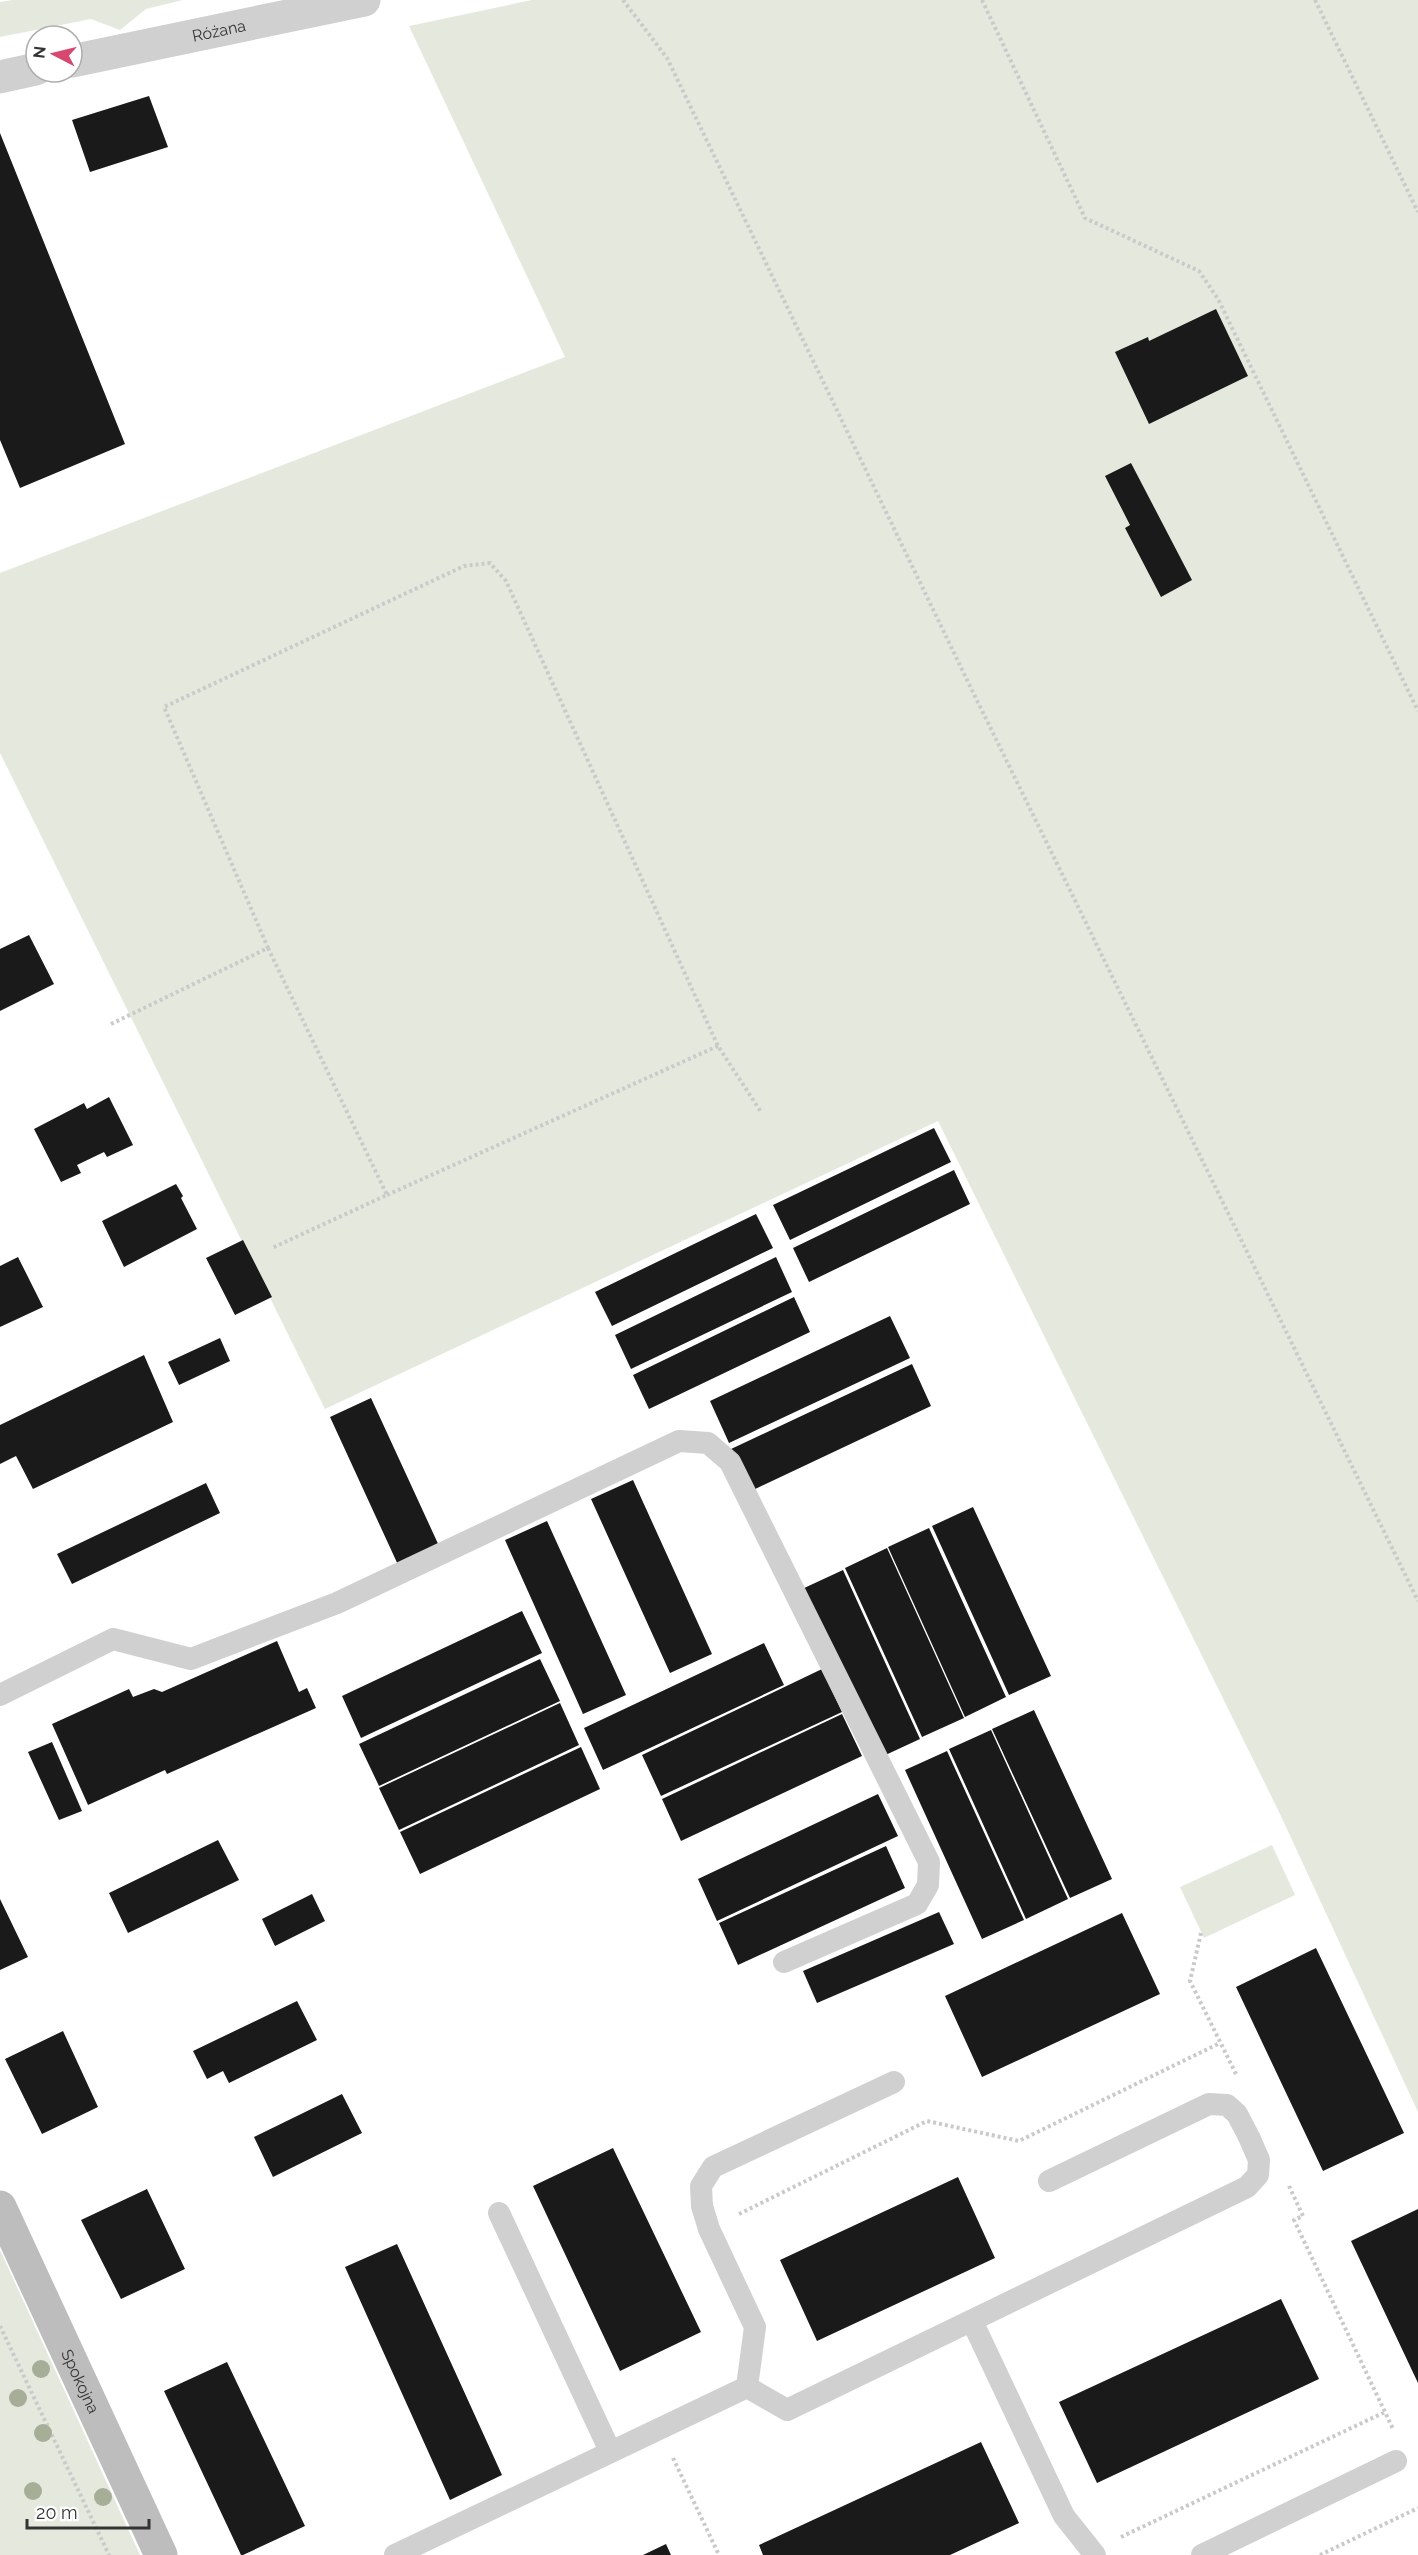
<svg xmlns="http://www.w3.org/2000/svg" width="1418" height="2555" viewBox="0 0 1418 2555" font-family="Raleway,sans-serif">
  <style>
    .green { fill: #e5e9dd }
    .building { fill: #1a1a1a }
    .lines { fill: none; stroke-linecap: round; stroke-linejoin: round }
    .path { stroke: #cacaca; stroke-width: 4; stroke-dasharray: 3 3; stroke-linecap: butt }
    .lane { stroke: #d0d0d0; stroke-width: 22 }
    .street { stroke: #d0d0d0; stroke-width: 33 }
    .secondary { stroke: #bdbdbd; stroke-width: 33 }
    .tree { fill: #a7ae98 }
    .labels { text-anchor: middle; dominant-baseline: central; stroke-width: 6; stroke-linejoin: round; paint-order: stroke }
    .street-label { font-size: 16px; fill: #333; stroke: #fff }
  </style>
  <rect width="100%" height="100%" fill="#fff"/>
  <path class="green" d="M 12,0 L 183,0 L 146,9 L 120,30 L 91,19 L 0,37 L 0,2 Z
    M 532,0 L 1418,0 L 1418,2112 L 1280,1814 L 938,1121 L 325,1409 L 0,753 L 0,573 L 565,357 L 409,26 Z
    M 1272,1845 L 1295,1895 L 1204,1938 L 1180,1887 Z
    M 0,2250 L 140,2555 L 0,2555 Z"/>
  <path class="building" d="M 149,96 L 168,147 L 90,172 L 72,120 Z
    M 0,133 L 125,444 L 20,488 L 0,440 Z
    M 1216,309 L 1248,376 L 1149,424 L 1115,352 L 1148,337 L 1149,341 Z
    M 1131,463 L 1192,580 L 1161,597 L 1125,528 L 1130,525 L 1105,476 Z
    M 29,935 L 54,984 L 0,1011 L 0,949 Z
    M 109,1097 L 133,1145 L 107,1157 L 104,1152 L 77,1165 L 81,1173 L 61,1182 L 34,1129 L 84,1103 L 87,1109 Z
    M 934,1128 L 951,1162 L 790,1240 L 773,1205 Z
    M 954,1170 L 970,1204 L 809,1282 L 793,1248 Z
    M 176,1184 L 183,1196 L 181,1198 L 197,1229 L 124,1267 L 102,1221 Z
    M 756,1214 L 773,1248 L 612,1326 L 595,1292 Z
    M 243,1240 L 272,1297 L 235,1315 L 206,1258 Z
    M 18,1257 L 43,1307 L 0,1327 L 0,1266 Z
    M 776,1257 L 792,1292 L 631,1369 L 615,1335 Z
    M 794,1297 L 810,1332 L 649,1409 L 633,1375 Z
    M 890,1316 L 910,1358 L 729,1443 L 710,1401 Z
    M 220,1338 L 230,1361 L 179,1385 L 168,1362 Z
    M 144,1355 L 173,1422 L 33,1489 L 16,1456 L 0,1464 L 0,1425 Z
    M 912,1364 L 931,1406 L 751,1491 L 731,1449 Z
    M 371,1398 L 440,1548 L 399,1567 L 330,1417 Z
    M 633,1480 L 712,1654 L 670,1673 L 591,1499 Z
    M 206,1483 L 220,1513 L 72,1584 L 57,1554 Z
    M 973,1507 L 1051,1676 L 1009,1695 L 932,1526 Z
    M 547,1521 L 626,1695 L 583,1714 L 505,1540 Z
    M 929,1528 L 1006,1697 L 965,1717 L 888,1547 Z
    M 887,1548 L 964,1718 L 922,1737 L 845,1568 Z
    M 843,1570 L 920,1739 L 879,1758 L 802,1589 Z
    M 522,1611 L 542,1653 L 361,1738 L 342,1696 Z
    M 277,1641 L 299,1692 L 307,1688 L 316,1708 L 167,1774 L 165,1770 L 88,1805 L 52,1724 L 129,1689 L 133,1697 L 154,1689 L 162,1692 Z
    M 764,1643 L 784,1685 L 603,1770 L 584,1728 Z
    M 540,1659 L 560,1701 L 379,1786 L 359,1744 Z
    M 822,1669 L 842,1712 L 661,1796 L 642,1755 Z
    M 560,1703 L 579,1745 L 399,1830 L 379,1788 Z
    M 1034,1710 L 1112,1879 L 1070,1898 L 992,1729 Z
    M 842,1714 L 862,1756 L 681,1841 L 662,1799 Z
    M 991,1730 L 1068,1899 L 1026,1919 L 949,1749 Z
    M 52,1742 L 82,1811 L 59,1820 L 28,1752 Z
    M 581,1747 L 600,1789 L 420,1874 L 400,1832 Z
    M 947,1751 L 1024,1920 L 982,1939 L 905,1770 Z
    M 878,1794 L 898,1836 L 717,1921 L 698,1879 Z
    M 218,1840 L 239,1880 L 128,1933 L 109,1893 Z
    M 886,1846 L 905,1888 L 738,1965 L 719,1923 Z
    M 312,1894 L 325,1921 L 275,1946 L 262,1919 Z
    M 0,1899 L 28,1957 L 0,1970 Z
    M 939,1912 L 954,1944 L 817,2003 L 803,1971 Z
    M 1122,1913 L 1160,1994 L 982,2077 L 945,1996 Z
    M 1316,1948 L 1404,2133 L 1323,2171 L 1236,1987 Z
    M 297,2001 L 317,2040 L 229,2083 L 223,2071 L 207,2079 L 193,2051 Z
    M 63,2031 L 98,2107 L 42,2134 L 5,2059 Z
    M 342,2094 L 362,2133 L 273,2177 L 254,2137 Z
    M 613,2148 L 701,2332 L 620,2371 L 533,2186 Z
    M 958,2177 L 995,2258 L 817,2341 L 780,2260 Z
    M 147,2189 L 185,2269 L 121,2299 L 81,2220 Z
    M 1418,2209 L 1418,2383 L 1351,2241 Z
    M 397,2244 L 502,2475 L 450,2500 L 345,2267 Z
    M 1281,2299 L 1319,2379 L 1097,2483 L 1059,2402 Z
    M 227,2362 L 305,2526 L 243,2555 L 241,2555 L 164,2391 Z
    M 981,2442 L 1019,2523 L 950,2555 L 763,2555 L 759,2545 Z
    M 666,2544 L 671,2555 L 643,2555 Z"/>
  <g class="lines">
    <path class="path" d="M 623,0 L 667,58 L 969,684 L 1418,1601
      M 982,0 L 1085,218 L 1199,271 L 1218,299 L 1418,711
      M 1315,0 L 1418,212
      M 268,948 L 387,1195 L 272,1248
      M 111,1024 L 268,948 L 164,707 L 464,566 L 490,563 L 506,581 L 718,1046 L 761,1112
      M 387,1195 L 718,1046
      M 1201,1933 L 1190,1981 L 1236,2074
      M 1289,2186 L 1303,2216 L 1294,2220 L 1393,2429
      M 739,2214 L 927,2121 L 1019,2141 L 1220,2043
      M 0,2326 L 109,2555
      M 673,2458 L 719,2555
      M 1121,2537 L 1385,2412
      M 1320,2555 L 1418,2508"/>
    <path class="lane" d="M 0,1695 L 113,1639 L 191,1659 L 337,1603 L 679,1441 L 708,1443 L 730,1462 L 929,1862 L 928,1885 L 917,1904 L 784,1962
      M 499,2213 L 610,2451
      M 972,2321 L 1064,2516 L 1095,2555
      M 747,2387 L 787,2410 L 1247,2187 L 1258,2175 L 1259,2160 L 1249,2137 L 1237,2114 L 1227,2105 L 1209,2104 L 1049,2181
      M 395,2555 L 747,2387 L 755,2327 L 709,2229 L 702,2206 L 701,2186 L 713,2167 L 894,2082
      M 1202,2555 L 1396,2461"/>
    <g class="street">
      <path id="s1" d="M 72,61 L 364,0"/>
      <path d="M 0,77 L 36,69"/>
    </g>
    <path class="secondary" id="s2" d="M 0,2207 L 161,2555"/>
  </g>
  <g class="tree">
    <circle cx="41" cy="2369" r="9"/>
    <circle cx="18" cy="2398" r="9"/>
    <circle cx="43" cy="2433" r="9"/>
    <circle cx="33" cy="2491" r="9"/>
    <circle cx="103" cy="2497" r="9"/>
  </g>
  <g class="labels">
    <g class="street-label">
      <text stroke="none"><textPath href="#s1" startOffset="150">Różana</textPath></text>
      <text stroke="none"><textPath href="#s2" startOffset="192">Spokojna</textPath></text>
    </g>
  </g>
  <g transform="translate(54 54) rotate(277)"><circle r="28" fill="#ffffff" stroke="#adadad" stroke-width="1.5"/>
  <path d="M0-4.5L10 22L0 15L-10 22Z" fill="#d84770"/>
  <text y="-9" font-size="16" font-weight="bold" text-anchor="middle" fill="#333333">N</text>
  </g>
  <path d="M27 2519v9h122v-9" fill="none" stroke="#333333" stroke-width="3"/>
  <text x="36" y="2519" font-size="18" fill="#333333" stroke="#ffffff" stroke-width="4.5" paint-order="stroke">20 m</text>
</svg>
